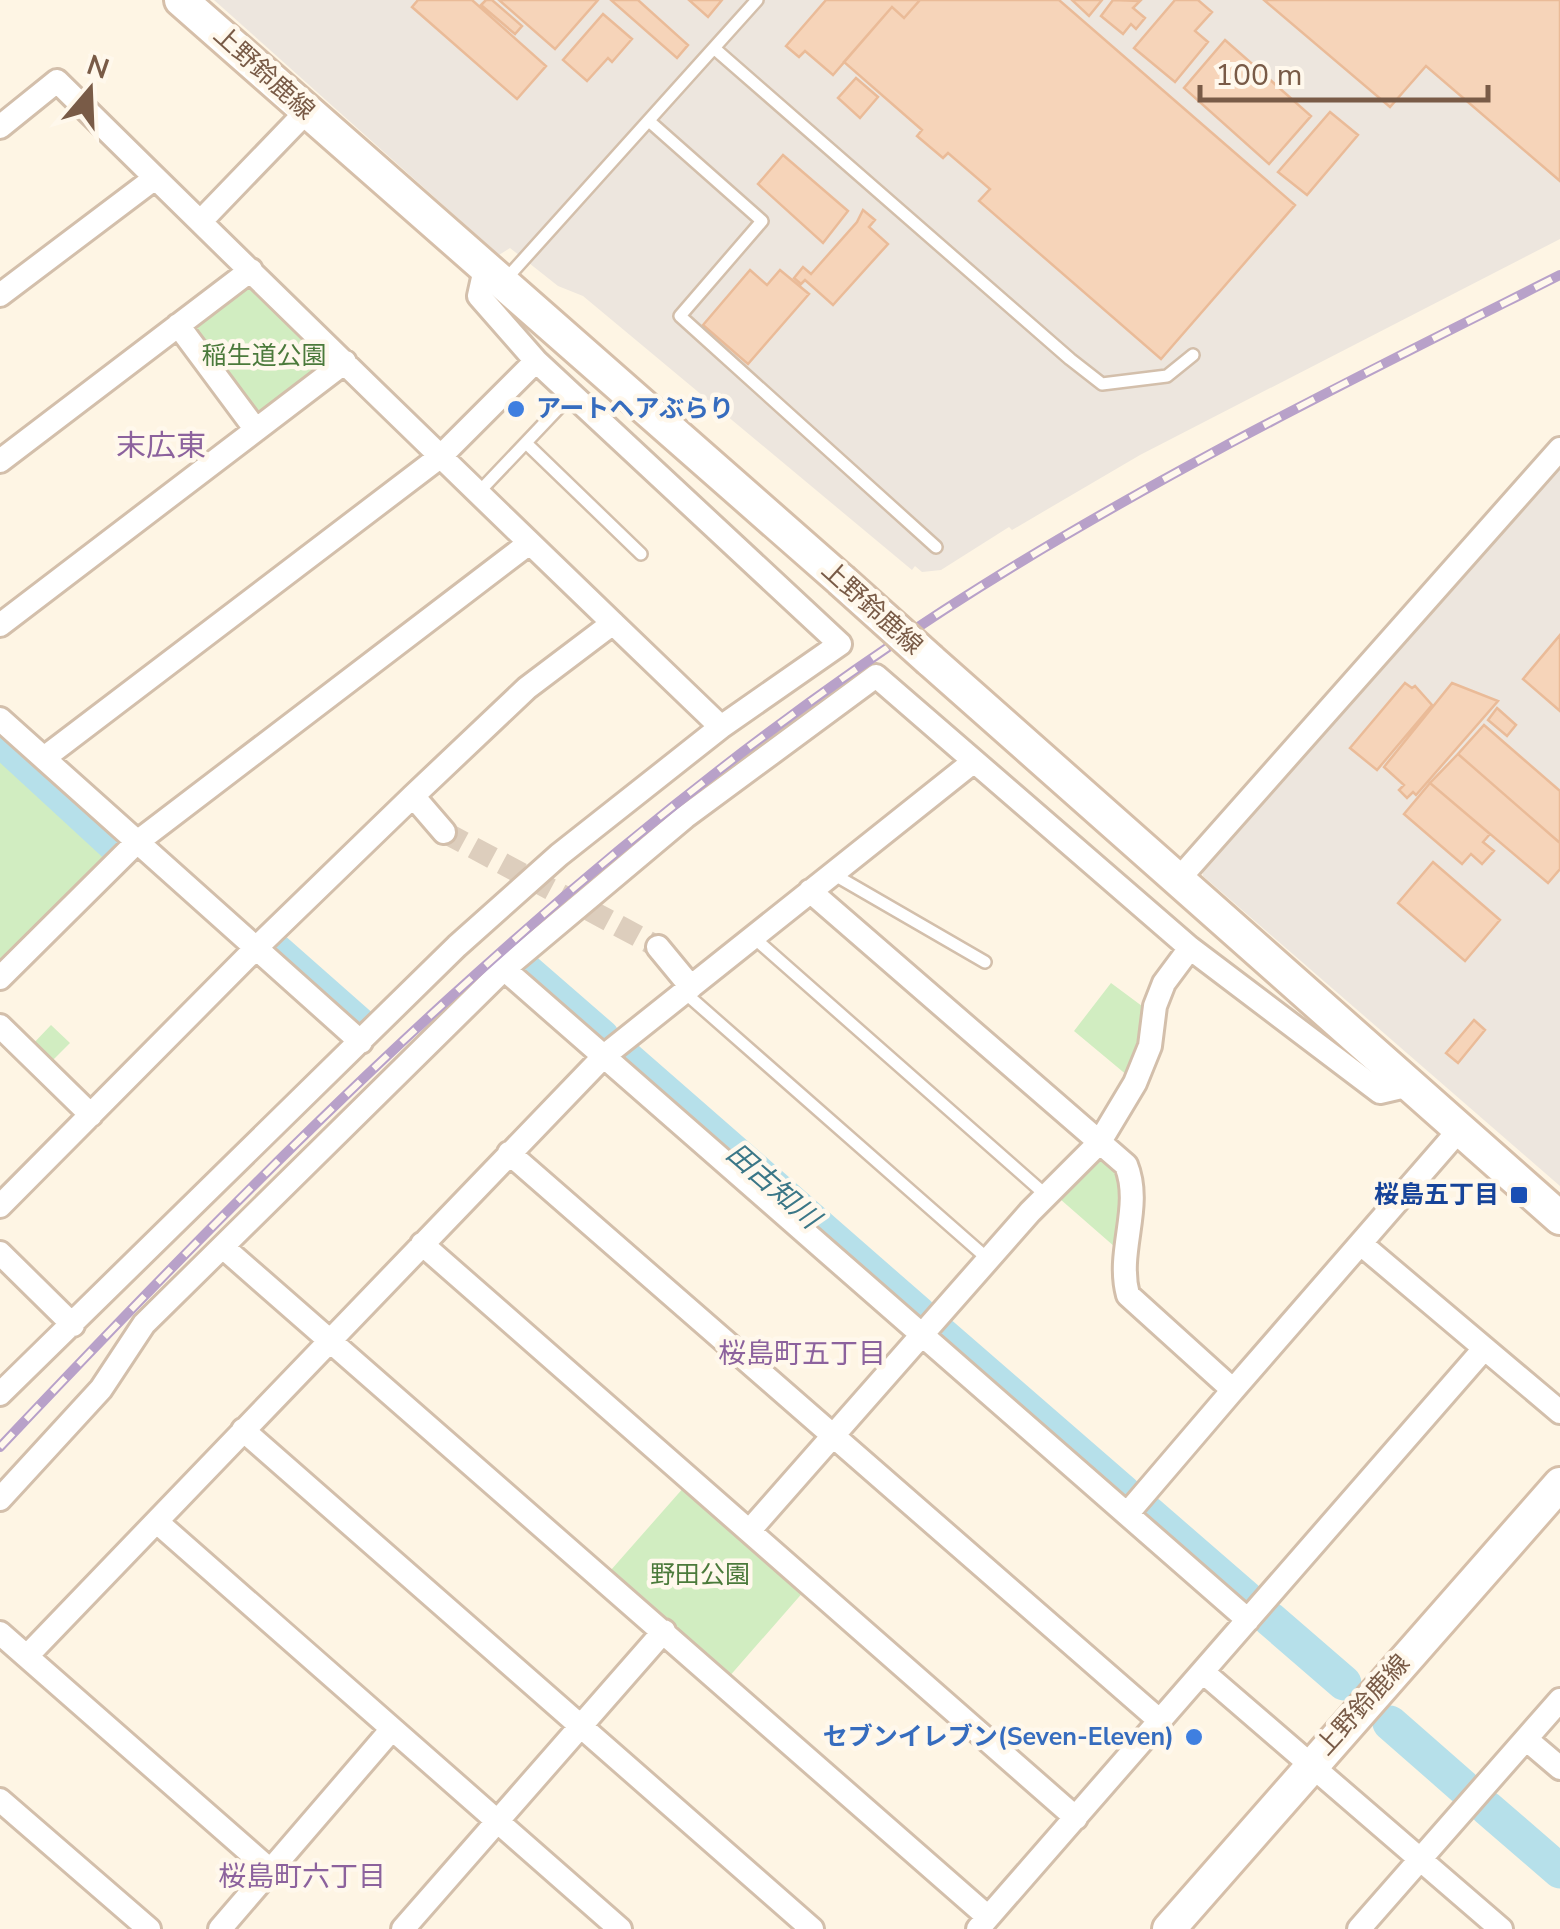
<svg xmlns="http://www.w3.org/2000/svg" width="1560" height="1929" viewBox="0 0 1560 1929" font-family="'Nunito Sans','Noto Sans JP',sans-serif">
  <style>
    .industrial { fill: #ede6de }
    .green { fill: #d1edc1 }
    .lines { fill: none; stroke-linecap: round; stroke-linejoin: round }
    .river { stroke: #b6e0ea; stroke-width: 35 }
    .building { fill: #f6d4b9; stroke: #eabb98; stroke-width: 2.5 }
    .street-tunnel { stroke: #ddcebd; stroke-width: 22; stroke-dasharray: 22 11; stroke-linecap: butt }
    .lane-casing { stroke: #d3bfab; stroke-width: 16 }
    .street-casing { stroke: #d3bfab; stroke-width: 28 }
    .secondary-casing { stroke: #d6bfa9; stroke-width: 38 }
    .lane { stroke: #fff; stroke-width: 11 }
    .street { stroke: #fff; stroke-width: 22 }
    .secondary { stroke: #fff; stroke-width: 32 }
    .rail-casing { stroke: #b8a1c9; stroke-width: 10 }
    .rail { stroke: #fff8ec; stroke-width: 6; stroke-dasharray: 19; stroke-linecap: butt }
    .secondary-bridge-casing { stroke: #d6bfa9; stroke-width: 38; stroke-linecap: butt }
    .secondary-bridge { stroke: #fff; stroke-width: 32 }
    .shop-dot { fill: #3f7fe0; stroke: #fff8ec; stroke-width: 4 }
    .transit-dot { fill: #1a4fb4; stroke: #fff8ec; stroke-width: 4 }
    .labels { text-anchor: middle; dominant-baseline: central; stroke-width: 9; stroke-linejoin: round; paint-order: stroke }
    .street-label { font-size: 25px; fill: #795b47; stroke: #fff8ec }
    .park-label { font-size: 25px; fill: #4b7a3b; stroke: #fff8ec }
    .shop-label { font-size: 25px; font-weight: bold; fill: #366cbe; stroke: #fff8ec; text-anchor: start }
    .transit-label { font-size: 25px; font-weight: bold; fill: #164399; stroke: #fff8ec; text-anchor: end }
    .water-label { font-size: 28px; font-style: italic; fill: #3b7787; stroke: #fff8ec }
    .neighbourhood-label { font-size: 28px; fill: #8c629d; stroke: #fff8ec }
    .quarter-label { font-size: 30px; fill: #8c629d; stroke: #fff8ec }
  </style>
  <rect width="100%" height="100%" fill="#fef5e4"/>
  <path class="industrial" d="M 214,0 L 1560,0 L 1560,239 L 1140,455 L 1012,530 L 1009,527 L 941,570 L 922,572 L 915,566 L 912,570 L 583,296 L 558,286 L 510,248 L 499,255 Z
    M 1560,462 L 1560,1186 L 1203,876 L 1202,870 L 1211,854 Z"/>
  <path class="green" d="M 242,286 L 258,288 L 329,356 L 326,367 L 256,420 L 188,328 Z
    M 0,735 L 116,838 L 118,850 L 0,967 Z
    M 1111,983 L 1146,1009 L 1139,1048 L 1128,1076 L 1074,1031 Z
    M 51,1025 L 70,1043 L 48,1065 L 30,1047 Z
    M 1105,1160 C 1135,1188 1122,1210 1115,1247 L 1060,1199 L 1092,1162 Z
    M 685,1486 L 805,1590 L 728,1678 L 611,1570 Z"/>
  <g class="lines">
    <path class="river" d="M 0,739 L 115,845
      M 276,951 L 361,1026
      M 526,971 L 602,1037
      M 626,1058 L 919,1314
      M 942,1335 L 1124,1493
      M 1148,1513 L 1246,1598
      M 1270,1619 L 1344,1683
      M 1390,1723 L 1463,1787
      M 1487,1808 L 1560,1871"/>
  </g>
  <path class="building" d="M 418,0 L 472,0 L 546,66 L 517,99 L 412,7 Z
    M 486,0 L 492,0 L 522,26 L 515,34 L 481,5 Z
    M 499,0 L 598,0 L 555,49 Z
    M 611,0 L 638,0 L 688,45 L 677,58 Z
    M 689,0 L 722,0 L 708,17 Z
    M 826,0 L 920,0 L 904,18 L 892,7 L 833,75 L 805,51 L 799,57 L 786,46 Z
    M 920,0 L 1059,0 L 1295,205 L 1161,359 L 979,201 L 990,189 L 948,153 L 943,158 L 917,136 L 922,130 L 844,62 L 892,7 L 904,18 Z
    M 1072,0 L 1102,0 L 1089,16 Z
    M 1113,0 L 1140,1 L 1133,8 L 1145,18 L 1136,29 L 1131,24 L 1123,34 L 1101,16 Z
    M 1175,0 L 1198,0 L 1212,12 L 1195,31 L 1208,42 L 1175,82 L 1134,48 Z
    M 1264,0 L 1560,0 L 1560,181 L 1426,66 L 1390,107 Z
    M 603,14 L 632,39 L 612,62 L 608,58 L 587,81 L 563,60 Z
    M 1225,40 L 1311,116 L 1269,164 L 1184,88 Z
    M 856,78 L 878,97 L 860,118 L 838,98 Z
    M 1330,112 L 1358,135 L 1307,195 L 1278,172 Z
    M 783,155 L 848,211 L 823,243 L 758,184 Z
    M 863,210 L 875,220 L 869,227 L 888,244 L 833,305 L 805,280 L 801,284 L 794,278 L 803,267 L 811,274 L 857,222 Z
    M 750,270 L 767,285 L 780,270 L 809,294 L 748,364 L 703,325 Z
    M 1560,635 L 1560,711 L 1523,679 Z
    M 1405,683 L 1412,688 L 1415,686 L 1432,705 L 1377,770 L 1350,748 Z
    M 1452,683 L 1498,701 L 1416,795 L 1413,792 L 1407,798 L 1399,790 L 1404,785 L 1384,767 Z
    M 1497,708 L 1516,725 L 1507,736 L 1488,720 Z
    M 1484,725 L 1560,791 L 1560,843 L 1458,754 Z
    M 1458,754 L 1560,843 L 1560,869 L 1548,883 L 1430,783 Z
    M 1430,783 L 1490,834 L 1483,842 L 1494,851 L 1482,864 L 1471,854 L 1462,864 L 1404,814 Z
    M 1433,862 L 1500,920 L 1465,961 L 1398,903 Z
    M 1474,1020 L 1485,1030 L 1458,1063 L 1446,1053 Z"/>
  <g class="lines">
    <path class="street-tunnel" d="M 444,832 L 658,947"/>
    <g class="lane-casing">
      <path id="lane" d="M 715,49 L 1070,359 L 1102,384 L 1167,376 L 1193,355
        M 649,121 L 762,221 L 680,316 L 936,547
        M 506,279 L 757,0
        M 526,443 L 641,554
        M 478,493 L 571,395
        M 833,874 L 985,962
        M 753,937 L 1047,1196
        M 684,992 L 988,1259"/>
    </g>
    <g class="street-casing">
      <path id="street" d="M 0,127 L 57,81 C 277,298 498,513 721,727
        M 201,221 L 307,111
        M 0,295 L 155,178
        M 178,325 L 256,430
        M 0,461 L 251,270
        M 0,625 L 345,362
        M 0,719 L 361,1042
        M 44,758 L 441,456 L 536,361
        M 413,796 L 444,832
        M 1177,881 L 1560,449
        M 810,891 L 1126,1165 C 1143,1207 1116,1251 1128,1295 L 1233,1390 L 1460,1129
        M 658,947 L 691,987
        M 504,969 L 1248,1620
        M 0,978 L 136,843 L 528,544
        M 0,1026 L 91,1115
        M 509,1153 L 1159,1720
        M 0,1206 L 255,949 L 413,796 L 527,688 L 613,623
        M 422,1244 L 1076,1818
        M 1361,1244 L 1560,1412
        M 224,1248 L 988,1917
        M 0,1253 L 73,1325
        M 0,1394 L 457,946 L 559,855 L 721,727 L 840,644 L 536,361 L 479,296 L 485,269
        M 243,1430 L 812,1929
        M 0,1499 L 101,1389 L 144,1324 L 504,969 L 685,817 L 876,676 L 1190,948 L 1380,1092 L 1410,1085
        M 1127,1514 L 1233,1390
        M 157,1522 L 620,1929
        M 750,1530 L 1030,1212 L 1099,1143 L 1135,1083 L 1150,1046 L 1155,1006 L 1164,983 L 1190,948
        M 0,1633 L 270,1870
        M 27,1656 L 604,1056 L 973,762
        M 1203,1672 L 1501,1929
        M 1526,1739 L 1560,1768
        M 0,1800 L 149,1929
        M 220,1929 L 392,1729
        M 403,1929 L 664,1631
        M 978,1929 L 1483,1350
        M 1359,1929 L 1560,1700"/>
    </g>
    <g class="secondary-casing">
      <path id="secondary" d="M 181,0 L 841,580
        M 930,660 L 1560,1218
        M 1169,1929 L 1560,1484"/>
    </g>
    <use href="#lane" class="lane"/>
    <use href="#street" class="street"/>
    <use href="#secondary" class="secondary"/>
    <g class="rail-casing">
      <path id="rail" d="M 0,1447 C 288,1142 590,839 944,610 C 1140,483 1351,380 1560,275"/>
    </g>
    <use href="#rail" class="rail"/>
    <g class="secondary-bridge-casing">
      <path id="secondary-bridge" d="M 841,580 L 930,660"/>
    </g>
    <use href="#secondary-bridge" class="secondary-bridge"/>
  </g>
  <g class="shop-dot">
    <circle cx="516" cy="409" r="10"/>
    <circle cx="1194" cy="1737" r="10"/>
  </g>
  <rect class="transit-dot" x="1509" y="1185" width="20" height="20" rx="5"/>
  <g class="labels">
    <g class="street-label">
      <text transform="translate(264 73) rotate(42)">上野鈴鹿線</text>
      <text transform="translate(872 608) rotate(42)">上野鈴鹿線</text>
      <text transform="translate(1363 1705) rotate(-48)">上野鈴鹿線</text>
    </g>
    <g class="park-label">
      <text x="264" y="356">稲生道公園</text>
      <text x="700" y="1575">野田公園</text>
    </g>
    <g class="shop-label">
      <text x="536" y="409">アートヘアぶらり</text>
      <text x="1174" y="1737" text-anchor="end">セブンイレブン(Seven-Eleven)</text>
    </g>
    <g class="transit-label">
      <text x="1499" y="1195">桜島五丁目</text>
    </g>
    <g class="water-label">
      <text transform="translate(773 1186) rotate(41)">田古知川</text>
    </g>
    <g class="neighbourhood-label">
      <text x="802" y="1354">桜島町五丁目</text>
      <text x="302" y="1877">桜島町六丁目</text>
    </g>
    <g class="quarter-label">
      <text x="161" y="446">末広東</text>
    </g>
  </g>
  <g transform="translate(90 90) rotate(19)" stroke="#fff8ec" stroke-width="8" paint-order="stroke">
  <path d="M0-8L18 38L0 25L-18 38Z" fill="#795b47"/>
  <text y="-15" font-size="28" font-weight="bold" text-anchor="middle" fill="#795b47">N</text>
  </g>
  <path d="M1200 85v15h288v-15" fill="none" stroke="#795b47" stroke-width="5"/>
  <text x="1215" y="85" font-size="30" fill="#795b47" stroke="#fff8ec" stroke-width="8" paint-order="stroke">100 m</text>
</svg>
